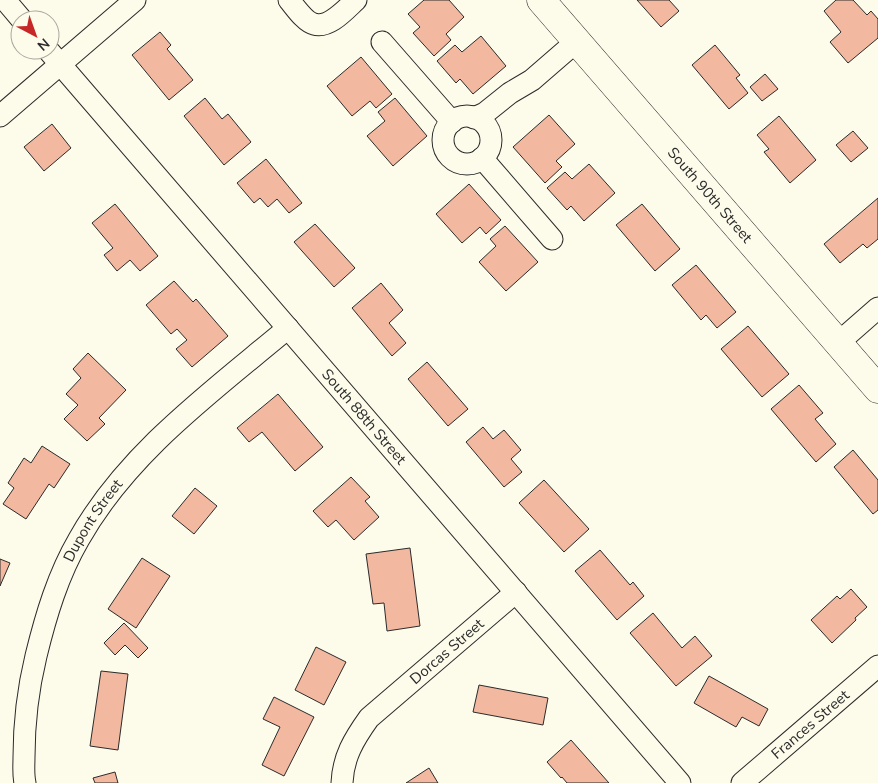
<svg xmlns="http://www.w3.org/2000/svg" width="878" height="783" viewBox="0 0 878 783" font-family="'Nunito Sans',sans-serif">
  <style>
    .building { fill: #f2b8a0; stroke: #2b2b2b }
    .lines { fill: none; stroke-linecap: round; stroke-linejoin: round }
    .minor-casing { stroke: #2b2b2b; stroke-width: 23 }
    .major-casing { stroke: #2b2b2b; stroke-width: 29 }
    .minor { stroke: #fdfbea; stroke-width: 21 }
    .major { stroke: #fdfbea; stroke-width: 28 }
    .labels { text-anchor: middle; dominant-baseline: central; stroke-width: 4; stroke-linejoin: round; paint-order: stroke }
    .street-label { font-size: 15px; fill: #2b2b2b; stroke: #fdfbea }
  </style>
  <rect width="100%" height="100%" fill="#fdfbea"/>
  <path class="building" d="M 424,0 L 449,0 L 464,17 L 446,34 L 451,40 L 434,56 L 413,33 L 420,27 L 408,14 Z
    M 637,0 L 669,0 L 679,11 L 661,27 Z
    M 836,0 L 853,0 L 867,15 L 871,11 L 878,19 L 878,38 L 848,63 L 830,42 L 841,32 L 824,11 Z
    M 160,32 L 171,45 L 167,49 L 193,80 L 169,100 L 132,55 Z
    M 481,36 L 506,66 L 473,94 L 460,79 L 456,83 L 437,61 L 455,45 L 462,52 Z
    M 715,45 L 740,75 L 736,78 L 748,93 L 729,109 L 692,65 Z
    M 361,57 L 392,94 L 376,108 L 370,101 L 352,116 L 327,86 Z
    M 765,74 L 778,89 L 762,101 L 750,87 Z
    M 205,98 L 222,119 L 228,114 L 251,142 L 224,165 L 184,116 Z
    M 395,98 L 427,136 L 393,166 L 367,136 L 385,121 L 378,112 Z
    M 549,115 L 575,144 L 556,161 L 562,167 L 545,183 L 513,147 Z
    M 779,116 L 816,160 L 790,183 L 764,152 L 769,149 L 757,135 Z
    M 52,124 L 71,148 L 44,171 L 24,147 Z
    M 853,131 L 868,148 L 851,162 L 836,145 Z
    M 266,159 L 302,203 L 289,213 L 277,199 L 268,207 L 260,198 L 254,203 L 237,183 Z
    M 589,164 L 615,193 L 584,221 L 571,206 L 567,210 L 547,188 L 565,172 L 572,179 Z
    M 469,184 L 501,220 L 486,234 L 480,227 L 462,243 L 436,214 Z
    M 878,198 L 878,239 L 867,248 L 863,244 L 840,263 L 824,244 Z
    M 115,204 L 158,256 L 140,271 L 130,260 L 117,271 L 104,255 L 113,248 L 92,223 Z
    M 642,204 L 680,249 L 655,271 L 616,225 Z
    M 315,224 L 355,268 L 334,287 L 294,242 Z
    M 505,226 L 538,262 L 506,291 L 479,262 L 496,246 L 490,239 Z
    M 696,265 L 736,312 L 717,328 L 706,315 L 701,320 L 672,285 Z
    M 174,281 L 193,302 L 196,299 L 228,336 L 192,367 L 176,349 L 187,340 L 177,329 L 171,334 L 146,305 Z
    M 381,283 L 403,310 L 389,323 L 406,343 L 392,356 L 352,308 Z
    M 748,326 L 789,374 L 762,397 L 721,349 Z
    M 88,353 L 126,390 L 99,418 L 105,424 L 87,441 L 64,419 L 78,405 L 66,394 L 81,378 L 73,369 Z
    M 427,362 L 468,409 L 448,426 L 408,379 Z
    M 799,385 L 823,413 L 815,419 L 836,444 L 816,462 L 771,409 Z
    M 278,394 L 323,447 L 295,471 L 262,432 L 249,442 L 237,428 Z
    M 483,427 L 493,439 L 504,430 L 521,450 L 511,459 L 522,472 L 504,487 L 466,442 Z
    M 42,446 L 70,464 L 54,488 L 49,484 L 26,519 L 3,504 L 14,488 L 8,483 L 24,458 L 31,463 Z
    M 853,450 L 878,480 L 878,510 L 873,514 L 834,467 Z
    M 351,477 L 370,497 L 365,501 L 379,517 L 354,540 L 336,520 L 328,527 L 313,511 Z
    M 544,480 L 589,529 L 564,552 L 519,503 Z
    M 195,488 L 217,506 L 194,534 L 172,516 Z
    M 410,548 L 420,626 L 387,631 L 384,603 L 373,604 L 366,554 Z
    M 600,550 L 630,585 L 633,582 L 644,596 L 617,620 L 575,571 Z
    M 142,558 L 170,576 L 136,628 L 108,609 Z
    M 0,559 L 10,563 L 0,586 Z
    M 851,589 L 867,607 L 855,618 L 856,620 L 832,643 L 811,620 L 837,596 L 840,599 Z
    M 653,613 L 682,648 L 695,636 L 712,656 L 676,686 L 630,633 Z
    M 124,623 L 148,648 L 138,658 L 125,645 L 115,655 L 104,643 Z
    M 316,647 L 346,662 L 324,705 L 295,690 Z
    M 101,671 L 128,674 L 118,750 L 90,746 Z
    M 709,676 L 768,709 L 759,726 L 742,717 L 736,727 L 694,703 Z
    M 479,685 L 548,698 L 543,725 L 473,712 Z
    M 274,697 L 314,717 L 284,776 L 262,765 L 280,727 L 263,719 Z
    M 571,740 L 609,783 L 567,783 L 562,777 L 561,778 L 547,762 Z
    M 429,768 L 438,783 L 406,783 Z
    M 115,772 L 118,783 L 95,783 L 93,778 Z"/>
  <g class="lines">
    <g class="minor-casing">
      <g id="minor">
        <path d="M 5,0 L 22,20"/>
        <path d="M 289,0 C 295,7 305,22 314,24 C 329,29 346,9 356,0"/>
        <path d="M 382,42 L 452,122"/>
        <path id="s1" d="M 48,50 L 680,783"/>
        <path d="M 0,116 L 135,0"/>
        <circle cx="467" cy="140" r="24"/>
        <path d="M 474,118 L 485,113 L 510,93 L 532,80 L 577,41"/>
        <path d="M 482,158 L 552,239"/>
        <path d="M 838,343 L 878,308"/>
        <path id="s2" d="M 25,783 C 23,774 24,765 24,757 C 24,722 28,689 36,656 C 46,615 58,575 79,539 C 128,452 213,391 288,328"/>
        <path id="s3" d="M 342,783 C 343,757 354,739 369,718 L 516,592"/>
        <path id="s4" d="M 742,783 L 878,666"/>
      </g>
    </g>
    <g class="major-casing">
      <g id="major">
        <path id="s5" d="M 541,0 L 878,389"/>
      </g>
    </g>
    <use href="#minor" class="minor"/>
    <use href="#major" class="major"/>
  </g>
  <g class="labels">
    <g class="street-label">
      <text stroke="none"><textPath href="#s5" startOffset="258">South 90th Street</textPath></text>
      <text stroke="none"><textPath href="#s1" startOffset="484">South 88th Street</textPath></text>
      <text stroke="none"><textPath href="#s2" startOffset="276">Dupont Street</textPath></text>
      <text stroke="none"><textPath href="#s3" startOffset="174">Dorcas Street</textPath></text>
      <text stroke="none"><textPath href="#s4" startOffset="90">Frances Street</textPath></text>
    </g>
  </g>
  <g transform="translate(35 35) rotate(139)"><circle r="24" fill="#fdfbea" stroke="#a9a89e"/>
  <path d="M0-4L9 19L0 12L-9 19Z" fill="#c62828"/>
  <text y="-8" font-size="14" font-weight="bold" text-anchor="middle" fill="#2b2b2b">N</text>
  </g>
</svg>
